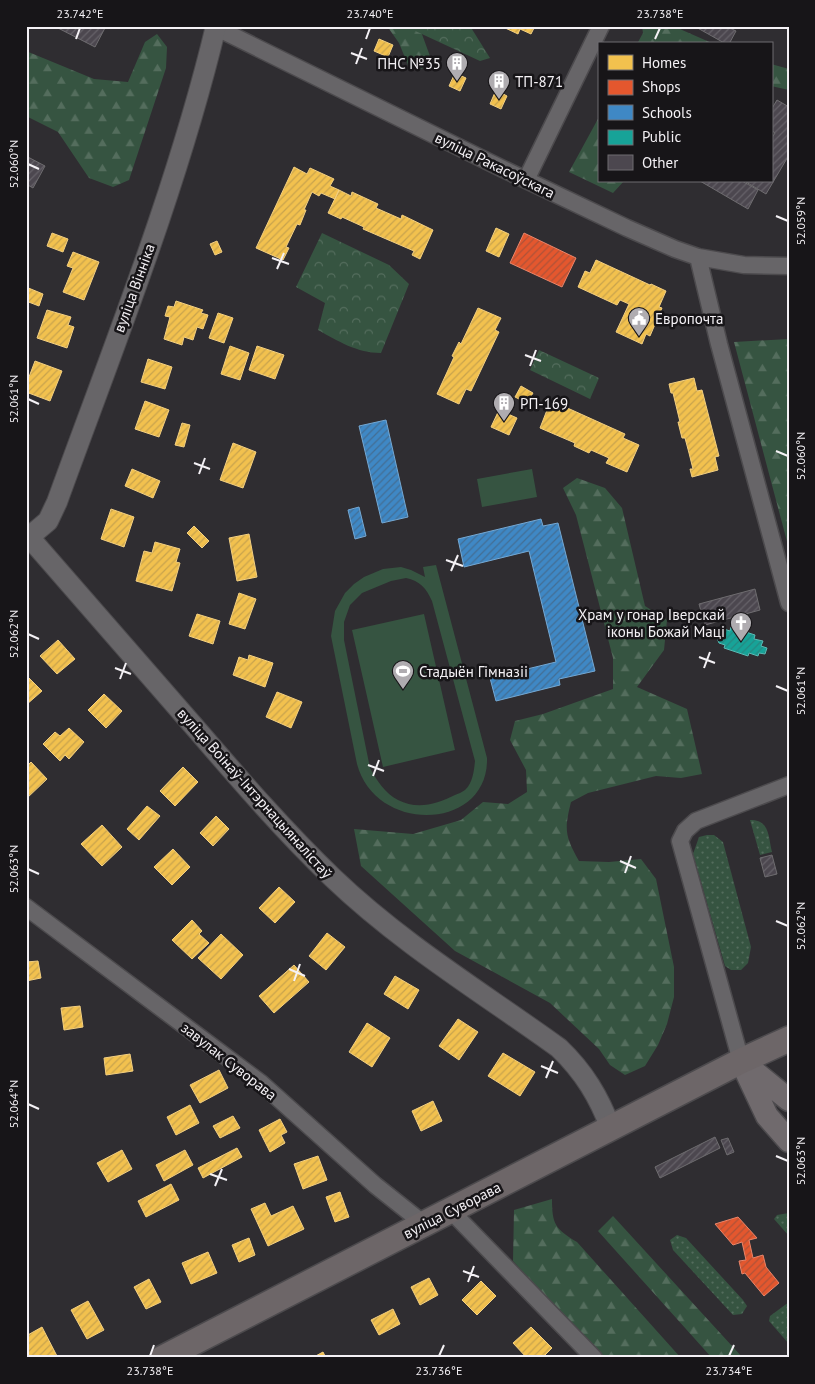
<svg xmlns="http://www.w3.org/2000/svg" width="815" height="1384" viewBox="0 0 815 1384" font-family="'PT Sans',sans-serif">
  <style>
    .grass { fill: url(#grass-dots) }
    .forest { fill: url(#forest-firs) }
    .park { fill: url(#park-crowns) }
    .garden { fill: #365441; fill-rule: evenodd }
    .homes { fill: url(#homes-hatch); stroke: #f3cf80 }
    .shops { fill: url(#shops-hatch); stroke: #e9856a }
    .schools { fill: url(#schools-hatch); stroke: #75a8d3 }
    .public { fill: url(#public-hatch); stroke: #59bab4 }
    .building { fill: url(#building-hatch); stroke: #6e6c6f }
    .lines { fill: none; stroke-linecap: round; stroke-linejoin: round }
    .minor-casing { stroke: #4c4a4d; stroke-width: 19 }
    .tertiary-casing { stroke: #4c4a4d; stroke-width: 22 }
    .secondary-casing { stroke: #4c4a4d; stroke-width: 25 }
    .primary-casing { stroke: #4c4a4d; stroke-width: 28 }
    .minor { stroke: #676568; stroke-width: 16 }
    .tertiary { stroke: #676568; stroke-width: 20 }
    .secondary { stroke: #706a6d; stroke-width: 22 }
    .primary { stroke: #6d6668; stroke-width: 25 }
    .ticks { fill: none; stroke: #f4f1f5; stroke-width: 2 }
    .labels { text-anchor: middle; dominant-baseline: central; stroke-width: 5; stroke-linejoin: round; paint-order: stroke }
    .poi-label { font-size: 15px; fill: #f4f1f5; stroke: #171518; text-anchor: start }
    .street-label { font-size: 15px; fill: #f4f1f5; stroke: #171518 }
    .neatline { fill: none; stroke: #f4f1f5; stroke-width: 2 }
    .ticks-label { font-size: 12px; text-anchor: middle; fill: #f4f1f5 }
  </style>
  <defs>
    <pattern id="grass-dots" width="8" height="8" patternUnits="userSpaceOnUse" patternTransform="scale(1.25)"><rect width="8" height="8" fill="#365441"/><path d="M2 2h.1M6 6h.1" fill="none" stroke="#546d5d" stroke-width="1.8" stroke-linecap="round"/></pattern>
    <pattern id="forest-firs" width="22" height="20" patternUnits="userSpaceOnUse" patternTransform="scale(1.25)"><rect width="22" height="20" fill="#365441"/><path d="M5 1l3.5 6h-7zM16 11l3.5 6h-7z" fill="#546d5d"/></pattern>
    <pattern id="park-crowns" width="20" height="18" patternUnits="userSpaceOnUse" patternTransform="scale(1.25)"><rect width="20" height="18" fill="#365441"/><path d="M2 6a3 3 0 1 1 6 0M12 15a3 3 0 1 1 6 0" fill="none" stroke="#546d5d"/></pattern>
    <pattern id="homes-hatch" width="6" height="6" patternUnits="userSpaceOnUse" patternTransform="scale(1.25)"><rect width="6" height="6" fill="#f2c14e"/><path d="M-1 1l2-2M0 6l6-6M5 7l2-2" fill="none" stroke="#c8a34d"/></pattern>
    <pattern id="shops-hatch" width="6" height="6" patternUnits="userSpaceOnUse" patternTransform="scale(1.25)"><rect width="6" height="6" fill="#e4572e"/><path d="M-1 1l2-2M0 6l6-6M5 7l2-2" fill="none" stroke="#ae5238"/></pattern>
    <pattern id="schools-hatch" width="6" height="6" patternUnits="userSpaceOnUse" patternTransform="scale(1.25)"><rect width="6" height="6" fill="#3f88c5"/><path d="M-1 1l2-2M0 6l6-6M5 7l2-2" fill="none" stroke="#436e94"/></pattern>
    <pattern id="public-hatch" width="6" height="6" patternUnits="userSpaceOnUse" patternTransform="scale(1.25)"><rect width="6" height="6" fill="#17a398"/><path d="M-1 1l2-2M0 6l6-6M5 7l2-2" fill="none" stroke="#268881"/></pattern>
    <pattern id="building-hatch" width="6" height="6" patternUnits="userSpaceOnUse" patternTransform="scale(1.25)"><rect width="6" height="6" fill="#4c474f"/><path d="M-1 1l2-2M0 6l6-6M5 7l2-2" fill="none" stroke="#666269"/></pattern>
  </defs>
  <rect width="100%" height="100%" fill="#2f2d31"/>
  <path class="grass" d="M 750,820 C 770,820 768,836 772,852 L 760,855 Z
    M 707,835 L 714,835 L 723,842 L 751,947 L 748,963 L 741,970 L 731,970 L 725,966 L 693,854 L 699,837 Z
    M 789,1213 L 789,1236 L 774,1219 L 777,1215 Z
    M 677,1235 L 686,1238 L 743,1300 L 747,1306 L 742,1314 L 733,1315 L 673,1250 L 670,1240 Z
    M 789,1302 L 789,1344 L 769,1321 L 770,1316 Z"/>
  <path class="forest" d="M 387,26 L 419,26 L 431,59 L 422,69 L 408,65 L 399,43 Z
    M 642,26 L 673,26 L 714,44 L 637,44 L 643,33 Z
    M 157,34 L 167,47 L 166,68 L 129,180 L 113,187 L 89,178 L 58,132 L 26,116 L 26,51 L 94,79 L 128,82 L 145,42 Z
    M 771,64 L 789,69 L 789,90 L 771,86 Z
    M 599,117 L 599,181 L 624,181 L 613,193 L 569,172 Z
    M 789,339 L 789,549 L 734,342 Z
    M 577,478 L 605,488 L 622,508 L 645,606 L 667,620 L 664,650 L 637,687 L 687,709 L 702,774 L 681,778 L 656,776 L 588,793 L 571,802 C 564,830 565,836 579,861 L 609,862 L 641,859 L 656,879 L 674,967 L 674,997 L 667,1024 L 658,1045 L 645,1066 L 625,1075 L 610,1065 L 599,1049 L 550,1003 L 455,951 L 361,866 L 354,829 L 413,834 L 461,820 L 483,802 L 508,804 L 527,792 L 526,770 L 510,740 L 515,721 L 543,714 L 613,689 L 613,658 L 576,515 L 563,488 Z
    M 552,1199 C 552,1224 555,1229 577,1242 L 681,1358 L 602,1358 L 513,1261 L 514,1210 Z
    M 613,1216 L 743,1358 L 712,1358 L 598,1231 Z"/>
  <path class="park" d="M 413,26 L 470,26 L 490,58 L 480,61 L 411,29 Z
    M 322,233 L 389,265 L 409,284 L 381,353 C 357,353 338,341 318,330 L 325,303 L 296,287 Z
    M 539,350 L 599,378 L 590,399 L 530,370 Z"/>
  <path class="garden" d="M 532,469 L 537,497 L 482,507 L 477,479 Z
    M 436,565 L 487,758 C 489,831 376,835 357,764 L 331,636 L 335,611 L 345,593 L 354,584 L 364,577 L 383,569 L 401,567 L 411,570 L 425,577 L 423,567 ZM 406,578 C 420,581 426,588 432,601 L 475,761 C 474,770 473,783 465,790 C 462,792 458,794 455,795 C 437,804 417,810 398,800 C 385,793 377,781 370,768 L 344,640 L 344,622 L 350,605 L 362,593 L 391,581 Z
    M 424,614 L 455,750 L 383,767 L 352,630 Z"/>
  <path class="homes" d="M 501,26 L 535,26 L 531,34 L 520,29 L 518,34 Z
    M 379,39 L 393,45 L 388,57 L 374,51 Z
    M 455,73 L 466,78 L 460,91 L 449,86 Z
    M 496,90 L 507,96 L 501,109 L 490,104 Z
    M 294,167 L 307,174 L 310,168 L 334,179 L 330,186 L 339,190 L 335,199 L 321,193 L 319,196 L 312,192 L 304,210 L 306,210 L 300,225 L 297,224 L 286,247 L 289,248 L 283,260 L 256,248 Z
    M 339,190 L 351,196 L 352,192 L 378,204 L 376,208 L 401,219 L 402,215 L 433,230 L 420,259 L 412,255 L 414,251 L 363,229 L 364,227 L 342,217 L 341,219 L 328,213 Z
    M 496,228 L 509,234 L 499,257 L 486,251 Z
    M 52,233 L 68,239 L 63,252 L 47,246 Z
    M 217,241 L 222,252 L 215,255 L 210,244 Z
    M 73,252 L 99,262 L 84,300 L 63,292 L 73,268 L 67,266 Z
    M 596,260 L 650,285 L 651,284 L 666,291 L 659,307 L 662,308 L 650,336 L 646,334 L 642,344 L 616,332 L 629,304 L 620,300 L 617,305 L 578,287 L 585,271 L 590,273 Z
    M 26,287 L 43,294 L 39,306 L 26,301 Z
    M 176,301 L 203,310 L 201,313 L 208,315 L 203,329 L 197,327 L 193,340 L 184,337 L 182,345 L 164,339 L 170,317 L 165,316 L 168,306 L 174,307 Z
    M 478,308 L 501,318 L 495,330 L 499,332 L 471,391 L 466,389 L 459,404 L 437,394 L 454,357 L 452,356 L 459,342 L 461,344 Z
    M 47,310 L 71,317 L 68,325 L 74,327 L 67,348 L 37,338 Z
    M 218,313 L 233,318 L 224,343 L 209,338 Z
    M 230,346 L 249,353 L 240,380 L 221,374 Z
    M 257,346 L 284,355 L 275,379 L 249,370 Z
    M 148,359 L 172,367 L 165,389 L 141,382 Z
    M 35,361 L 62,371 L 50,401 L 26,392 L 26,385 Z
    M 694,378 L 697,391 L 702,390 L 719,456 L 715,457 L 718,470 L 692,477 L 690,469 L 693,469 L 689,453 L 685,438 L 682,438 L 678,422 L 680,422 L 673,393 L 671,393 L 669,384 Z
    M 521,386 L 533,393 L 527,403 L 515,397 Z
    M 145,401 L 169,410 L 159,437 L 135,429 Z
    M 549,405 L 561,410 L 563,406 L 625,434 L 623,438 L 639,445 L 627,472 L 606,463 L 609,458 L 591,450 L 589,453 L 574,446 L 575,443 L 540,428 Z
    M 499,410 L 517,418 L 509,435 L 491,427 Z
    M 182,423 L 190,425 L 184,447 L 175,445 Z
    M 233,443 L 256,452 L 243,488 L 220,480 Z
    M 132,469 L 160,481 L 153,498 L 125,486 Z
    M 111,509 L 134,517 L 124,547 L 101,539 Z
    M 194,526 L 209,541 L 202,548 L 187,533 Z
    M 249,534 L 257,577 L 237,581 L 229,538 Z
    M 155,542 L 180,549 L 176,562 L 180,563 L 172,591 L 136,581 L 144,551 L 152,553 Z
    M 239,593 L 256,599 L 245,629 L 229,624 Z
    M 197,614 L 220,621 L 213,644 L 189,636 Z
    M 58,640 L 75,659 L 57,674 L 40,656 Z
    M 249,655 L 273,663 L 265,687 L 233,675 L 239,657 L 248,660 Z
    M 26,675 L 42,691 L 26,705 Z
    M 277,692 L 302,702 L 291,728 L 266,717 Z
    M 104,694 L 122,711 L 106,728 L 88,710 Z
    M 69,728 L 84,742 L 69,759 L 65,755 L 60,761 L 43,744 L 55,732 L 60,736 Z
    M 31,762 L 47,779 L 26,799 L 26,767 Z
    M 183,767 L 198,782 L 175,806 L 160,791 Z
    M 147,806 L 160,816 L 139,840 L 127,829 Z
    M 216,816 L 229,829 L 213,846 L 200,833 Z
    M 102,825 L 122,847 L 102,866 L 81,844 Z
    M 173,849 L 190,867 L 172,885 L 154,867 Z
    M 279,887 L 295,902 L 275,923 L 259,908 Z
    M 192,920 L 202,931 L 199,934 L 209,943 L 192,959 L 172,940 Z
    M 327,933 L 345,947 L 326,970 L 309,956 Z
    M 221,934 L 243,955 L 221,979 L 198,958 Z
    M 38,961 L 41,978 L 26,981 L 26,962 Z
    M 294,965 L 309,982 L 274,1013 L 259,996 Z
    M 395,976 L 419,990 L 408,1009 L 384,994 Z
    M 80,1006 L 83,1027 L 64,1030 L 61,1008 Z
    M 458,1019 L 478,1032 L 459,1060 L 439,1046 Z
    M 367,1023 L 390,1038 L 372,1067 L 349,1052 Z
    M 503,1053 L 535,1072 L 520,1096 L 488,1076 Z
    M 130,1054 L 133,1071 L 106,1075 L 104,1058 Z
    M 219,1070 L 228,1088 L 200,1103 L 190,1085 Z
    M 433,1101 L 442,1121 L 421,1131 L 412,1111 Z
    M 190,1105 L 199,1123 L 176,1135 L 167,1117 Z
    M 233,1116 L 240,1128 L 220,1138 L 213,1126 Z
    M 280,1119 L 287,1132 L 281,1135 L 285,1143 L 270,1152 L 259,1130 Z
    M 237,1148 L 242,1157 L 203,1178 L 198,1168 Z
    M 122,1150 L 132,1169 L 108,1182 L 97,1163 Z
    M 185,1150 L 193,1165 L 164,1181 L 156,1165 Z
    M 318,1156 L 327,1180 L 303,1189 L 294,1164 Z
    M 171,1184 L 179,1200 L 146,1217 L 138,1201 Z
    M 340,1192 L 349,1217 L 335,1222 L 326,1197 Z
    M 265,1203 L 271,1216 L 293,1206 L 304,1229 L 268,1246 L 251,1209 Z
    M 249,1238 L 255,1255 L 239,1262 L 232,1245 Z
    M 208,1252 L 217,1273 L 191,1284 L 182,1263 Z
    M 429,1278 L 438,1295 L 420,1305 L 411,1287 Z
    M 149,1279 L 161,1302 L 146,1309 L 134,1287 Z
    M 481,1281 L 496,1296 L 477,1315 L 462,1300 Z
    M 88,1301 L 104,1330 L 87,1339 L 71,1310 Z
    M 393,1309 L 400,1324 L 379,1335 L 371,1320 Z
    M 42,1327 L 58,1358 L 26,1358 L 26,1336 Z
    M 531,1327 L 552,1348 L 542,1358 L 527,1358 L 513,1343 Z
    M 323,1352 L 326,1358 L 312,1358 Z"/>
  <path class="shops" d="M 524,233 L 576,258 L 562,287 L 510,263 Z
    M 738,1217 L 757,1238 L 749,1240 L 753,1258 L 763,1255 L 766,1267 L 779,1283 L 764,1296 L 745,1273 L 742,1274 L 739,1261 L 746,1260 L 742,1242 L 733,1245 L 715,1224 Z"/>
  <path class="schools" d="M 386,420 L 408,517 L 382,523 L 359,426 Z
    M 359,507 L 366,536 L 355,539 L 348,510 Z
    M 541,519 L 543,526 L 558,523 L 595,671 L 559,679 L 560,685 L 496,701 L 490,678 L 556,662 L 529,551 L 464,567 L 458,539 Z"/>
  <path class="public" d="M 731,627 L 755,635 L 754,639 L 763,641 L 761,646 L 767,648 L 765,654 L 759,653 L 758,656 L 749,653 L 748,656 L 724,648 L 725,645 L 719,643 L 717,638 L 719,631 L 724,629 L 730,631 Z"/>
  <path class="building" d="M 54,26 L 106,26 L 95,47 Z
    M 694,26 L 726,26 L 736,31 L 729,44 L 726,44 Z
    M 777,100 L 789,107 L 789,155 L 766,194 L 746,182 L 771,181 L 771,139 L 775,133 L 771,130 L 771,110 Z
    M 26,156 L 45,166 L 33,188 L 26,184 Z
    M 700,181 L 742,181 L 758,190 L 748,209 Z
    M 755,589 L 760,610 L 705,625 L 699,604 Z
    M 772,855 L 777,874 L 765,877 L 760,858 Z
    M 715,1137 L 720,1148 L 660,1178 L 655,1167 Z
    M 728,1138 L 734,1152 L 727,1155 L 721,1140 Z"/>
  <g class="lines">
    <g class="minor-casing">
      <path id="minor" d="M 213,26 L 503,169 L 627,228 L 675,249 L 698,257 L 744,265 L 789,266
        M 526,180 L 601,26
        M 698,257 L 719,344 L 789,603
        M 26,907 L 261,1083 L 375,1185 L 424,1224
        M 741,1061 L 680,841 L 685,831 L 696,821 L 789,785
        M 451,1211 L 594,1358"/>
    </g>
    <g class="tertiary-casing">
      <path id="tertiary" d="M 216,26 C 177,189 114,345 57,502 L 48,521 L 29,537 C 85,601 141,666 198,731 C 241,781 285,832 333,878 C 402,944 483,993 559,1048 C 584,1072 599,1097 611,1129"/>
    </g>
    <g class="secondary-casing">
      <path id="secondary" d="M 741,1061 L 767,1116 L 789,1141
        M 746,1065 L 789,1100"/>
    </g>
    <g class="primary-casing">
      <path id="primary" d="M 163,1358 L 741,1061 L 789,1039"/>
    </g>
    <use href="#minor" class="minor"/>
    <use href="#tertiary" class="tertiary"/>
    <use href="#secondary" class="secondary"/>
    <use href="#primary" class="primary"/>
  </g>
  <path class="ticks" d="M 76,39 L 80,28M 366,39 L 370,28M 655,39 L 660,28M 351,53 L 367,59M 356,64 L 362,48M 28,164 L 39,169M 776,216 L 788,221M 272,258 L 289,264M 277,269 L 284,253M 525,355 L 541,361M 530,366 L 536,350M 28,399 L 39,404M 776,451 L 788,456M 194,463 L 210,469M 199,474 L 205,458M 446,560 L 463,566M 451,571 L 458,555M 28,634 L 39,639M 699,657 L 715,663M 115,668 L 131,674M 704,668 L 710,652M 120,679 L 126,663M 776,686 L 788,691M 368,765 L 384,771M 373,776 L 379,760M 620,861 L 636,868M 28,869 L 39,874M 625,873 L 631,856M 776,921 L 788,926M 289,969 L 305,976M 294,981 L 300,964M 541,1066 L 558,1073M 546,1078 L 553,1061M 28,1104 L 39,1109M 776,1156 L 788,1161M 210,1174 L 227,1180M 215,1186 L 222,1169M 463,1271 L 479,1277M 468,1282 L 474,1266M 150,1356 L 154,1345M 439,1356 L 444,1345M 729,1356 L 734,1345"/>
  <defs>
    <g id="building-pin" transform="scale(1.125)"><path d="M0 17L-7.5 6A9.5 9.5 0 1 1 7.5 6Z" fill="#afacb0" stroke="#171518"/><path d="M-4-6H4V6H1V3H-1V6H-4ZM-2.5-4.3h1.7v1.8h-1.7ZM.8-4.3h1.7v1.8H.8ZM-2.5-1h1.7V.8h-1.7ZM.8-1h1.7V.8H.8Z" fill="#fff"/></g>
    <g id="civic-pin" transform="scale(1.125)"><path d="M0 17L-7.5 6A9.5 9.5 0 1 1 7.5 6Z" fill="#afacb0" stroke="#171518"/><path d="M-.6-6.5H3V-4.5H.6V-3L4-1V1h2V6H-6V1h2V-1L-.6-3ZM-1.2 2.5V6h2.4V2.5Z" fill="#fff"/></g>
    <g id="church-pin" transform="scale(1.125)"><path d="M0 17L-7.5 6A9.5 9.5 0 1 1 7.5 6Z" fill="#afacb0" stroke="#171518"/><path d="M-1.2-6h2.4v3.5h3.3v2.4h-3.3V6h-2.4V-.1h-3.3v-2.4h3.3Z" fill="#fff"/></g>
    <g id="stadium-pin" transform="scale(1.125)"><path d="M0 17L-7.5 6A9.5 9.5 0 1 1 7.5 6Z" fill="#afacb0" stroke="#171518"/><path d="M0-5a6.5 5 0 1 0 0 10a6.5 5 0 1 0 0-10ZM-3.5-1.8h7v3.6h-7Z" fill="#fff"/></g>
  </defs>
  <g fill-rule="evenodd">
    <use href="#building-pin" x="457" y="63"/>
    <use href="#building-pin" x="499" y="81"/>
    <use href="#civic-pin" x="639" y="318"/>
    <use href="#building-pin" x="504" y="403"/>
    <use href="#church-pin" x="741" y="623"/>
    <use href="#stadium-pin" x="403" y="671"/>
  </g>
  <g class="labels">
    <g class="poi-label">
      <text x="441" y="63" text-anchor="end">ПНС №35</text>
      <text x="515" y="81">ТП-871</text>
      <text x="655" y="318">Европочта</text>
      <text x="520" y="403">РП-169</text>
      <text x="725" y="614" text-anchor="end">Храм у гонар Іверскай<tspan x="725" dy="17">іконы Божай Маці</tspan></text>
      <text x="419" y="671">Стадыён Гімназіі</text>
    </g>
    <g class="street-label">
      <text transform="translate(495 165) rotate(26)">вуліца Ракасоўскага</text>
      <text transform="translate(134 288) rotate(-70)">вуліца Вінніка</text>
      <text transform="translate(255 793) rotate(48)">вуліца Воінаў-Інтэрнацыяналістаў</text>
      <text transform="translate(229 1061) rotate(38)">завулак Суворава</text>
      <text transform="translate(452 1210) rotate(-27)">вуліца Суворава</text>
    </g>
  </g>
  <rect width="815" height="1384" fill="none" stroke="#171518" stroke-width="55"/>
  <rect x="598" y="42" width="175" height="140" fill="#171518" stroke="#6f6d70"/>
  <rect x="608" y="55" width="25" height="15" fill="#f2c14e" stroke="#6f6d70"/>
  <text x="642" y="68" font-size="15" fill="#f4f1f5">Homes</text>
  <rect x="608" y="80" width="25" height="15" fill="#e4572e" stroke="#6f6d70"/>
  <text x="642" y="92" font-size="15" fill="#f4f1f5">Shops</text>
  <rect x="608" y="105" width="25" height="15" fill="#3f88c5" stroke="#6f6d70"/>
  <text x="642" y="118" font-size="15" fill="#f4f1f5">Schools</text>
  <rect x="608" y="130" width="25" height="15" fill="#17a398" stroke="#6f6d70"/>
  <text x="642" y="142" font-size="15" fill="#f4f1f5">Public</text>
  <rect x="608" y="155" width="25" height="15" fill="#4c474f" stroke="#6f6d70"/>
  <text x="642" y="168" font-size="15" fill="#f4f1f5">Other</text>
  <rect x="28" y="28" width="760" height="1328" class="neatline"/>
  <g class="ticks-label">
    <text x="80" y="18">23.742°E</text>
    <text x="370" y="18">23.740°E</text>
    <text x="660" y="18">23.738°E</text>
    <text transform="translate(14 164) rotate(-90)" y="4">52.060°N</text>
    <text transform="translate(801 221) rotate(-90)" y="4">52.059°N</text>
    <text transform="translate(14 399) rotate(-90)" y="4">52.061°N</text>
    <text transform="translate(801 456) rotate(-90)" y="4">52.060°N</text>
    <text transform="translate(14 634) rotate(-90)" y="4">52.062°N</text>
    <text transform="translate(801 691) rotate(-90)" y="4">52.061°N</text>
    <text transform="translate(14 869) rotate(-90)" y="4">52.063°N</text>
    <text transform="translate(801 926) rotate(-90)" y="4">52.062°N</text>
    <text transform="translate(14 1104) rotate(-90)" y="4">52.064°N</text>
    <text transform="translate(801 1161) rotate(-90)" y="4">52.063°N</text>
    <text x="150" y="1375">23.738°E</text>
    <text x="439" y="1375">23.736°E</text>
    <text x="729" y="1375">23.734°E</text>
  </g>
</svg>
